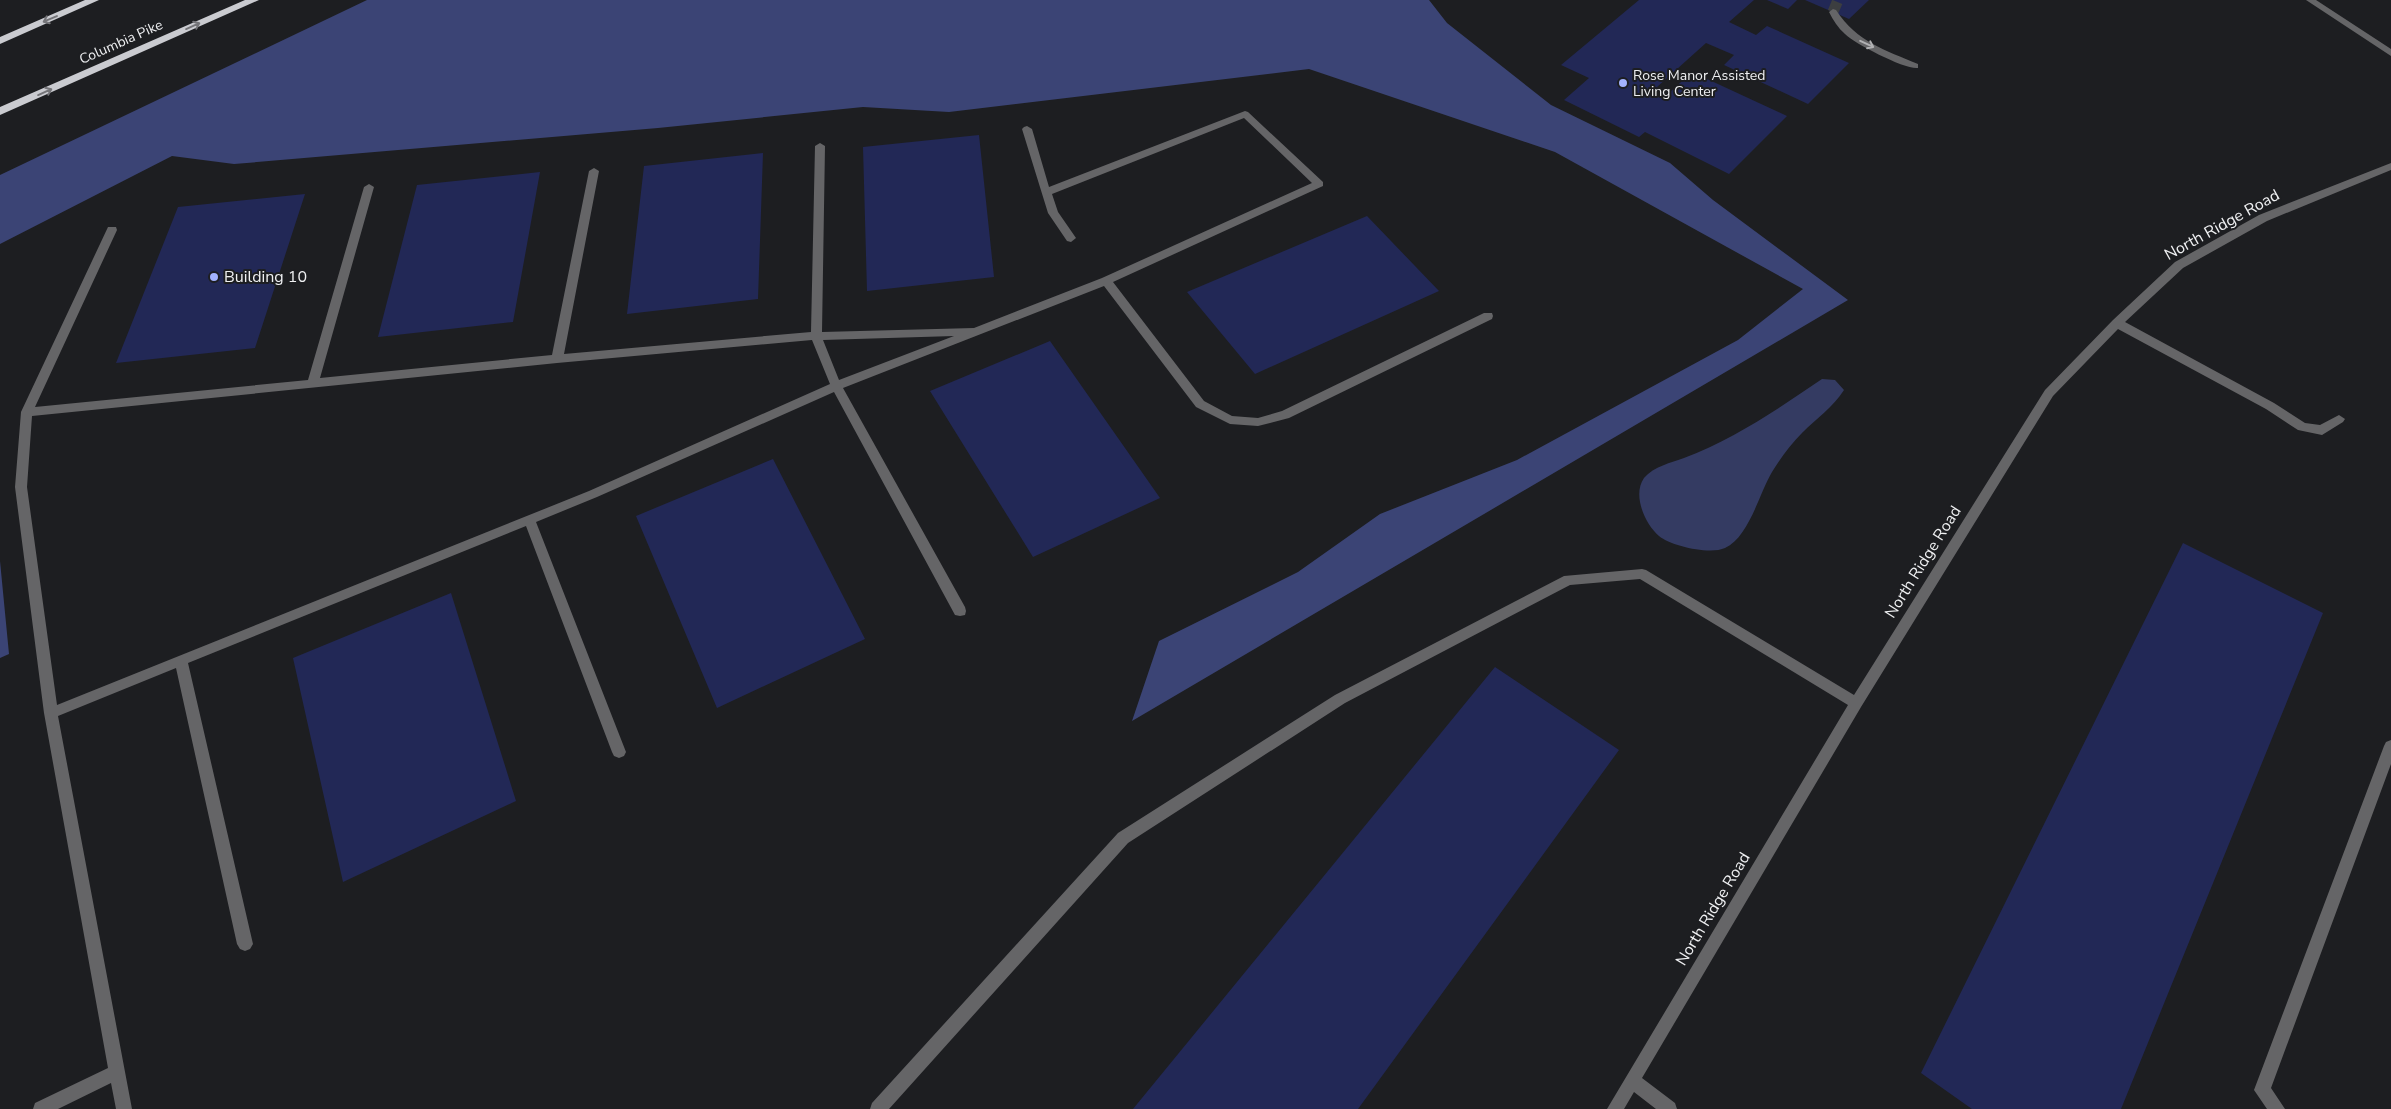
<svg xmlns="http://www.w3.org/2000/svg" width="2391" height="1109" viewBox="0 0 2391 1109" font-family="'Nunito Sans',sans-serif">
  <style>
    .green { fill: #343b62 }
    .forest { fill: #3b4475 }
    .building { fill: #222856 }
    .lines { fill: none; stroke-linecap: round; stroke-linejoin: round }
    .minor-tunnel { stroke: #3c3e40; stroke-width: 11; stroke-dasharray: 11 5; stroke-linecap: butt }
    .minor { fill: #656567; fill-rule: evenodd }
    .highway { fill: #cacbd0; fill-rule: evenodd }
    .oneway { stroke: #747478 }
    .oneway2 { stroke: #b1b1b3 }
    .poi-dot { fill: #a3b2fd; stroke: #1d1e21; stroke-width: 2 }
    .labels { text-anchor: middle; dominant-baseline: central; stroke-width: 4; stroke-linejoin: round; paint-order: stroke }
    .far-street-label { font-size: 14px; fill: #eff0f2; stroke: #1d1e21 }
    .far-poi-label { font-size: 14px; fill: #eff0f2; stroke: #1d1e21; text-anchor: start }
    .street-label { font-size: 16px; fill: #eff0f2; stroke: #1d1e21 }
    .poi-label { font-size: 16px; fill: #eff0f2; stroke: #1d1e21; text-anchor: start }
  </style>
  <rect width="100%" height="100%" fill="#1d1e21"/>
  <path class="green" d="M 1822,379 L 1835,380 L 1844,390 C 1833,407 1816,419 1802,433 C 1791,444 1780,459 1772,472 C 1759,494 1749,537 1725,548 C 1710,555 1671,546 1659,536 C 1645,524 1632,495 1644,478 C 1654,466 1671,463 1684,458 C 1734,439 1778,409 1822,379 Z"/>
  <path class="forest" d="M 367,0 L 1429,0 L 1447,23 L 1551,105 L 1670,163 L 1713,200 L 1848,300 L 1132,721 L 1159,641 L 1298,572 L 1380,514 L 1517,460 L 1738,340 L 1803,289 L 1555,152 L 1309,69 L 949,112 L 863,107 L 658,128 L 234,164 L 172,156 L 0,244 L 0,175 Z
    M 0,561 L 9,654 L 0,658 Z"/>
  <path class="building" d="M 1639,0 L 1754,0 L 1729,22 L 1756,35 L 1767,26 L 1849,63 L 1808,104 L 1724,65 L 1734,55 L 1706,43 L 1657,87 L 1669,93 L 1692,72 L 1787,116 L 1729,174 L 1645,132 L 1639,137 L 1564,100 L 1589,78 L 1561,65 Z
    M 1767,0 L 1797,0 L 1788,9 Z
    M 1805,0 L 1869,0 L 1849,19 Z
    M 979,135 L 994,277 L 867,291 L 863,147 Z
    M 763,153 L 758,299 L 627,314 L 644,166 Z
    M 540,172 L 513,322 L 378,337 L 417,185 Z
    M 305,194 L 255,348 L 116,363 L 178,207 Z
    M 1367,216 L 1439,291 L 1255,374 L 1187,292 Z
    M 1050,341 L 1160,498 L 1033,557 L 930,391 Z
    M 773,459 L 865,639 L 717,708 L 636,516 Z
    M 2183,543 L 2323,613 L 2121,1109 L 1972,1109 L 1921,1073 Z
    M 451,593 L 516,801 L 343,882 L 293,658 Z
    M 1495,667 L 1619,750 L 1358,1109 L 1133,1109 Z"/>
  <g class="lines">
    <path class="minor-tunnel" d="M 1833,12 L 1838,0"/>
    <path class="minor" d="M 2306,0 L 2316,0 L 2391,49 L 2391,56 Z
      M 1833,9 L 1836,10 C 1857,42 1885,50 1918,64 L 1918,68 C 1906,70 1855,44 1845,34 C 1838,28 1833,20 1829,12 Z
      M 1245,111 L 1248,112 L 1323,182 L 1323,186 L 1113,282 L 1204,401 L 1232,416 L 1258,418 L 1282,411 L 1484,313 L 1492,313 L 1493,316 L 1492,319 L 1289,418 L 1258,426 L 1230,424 L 1196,407 L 1104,286 L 843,388 L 965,607 L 966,611 L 965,615 L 960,616 L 955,615 L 834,392 L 597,497 L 536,522 L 626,752 L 624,756 L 619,758 L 614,756 L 612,752 L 526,526 L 188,663 L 253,944 L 250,949 L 245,951 L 240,949 L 237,944 L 176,668 L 58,716 L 132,1109 L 116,1109 L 111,1083 L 58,1109 L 33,1109 L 35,1103 L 108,1068 L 44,713 L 15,487 L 21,412 L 108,227 L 116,227 L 117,230 L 35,407 L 308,380 L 364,187 L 369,184 L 374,187 L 320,378 L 552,355 L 589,171 L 594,168 L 599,171 L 564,354 L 811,332 L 815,146 L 820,143 L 825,146 L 822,332 L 974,328 L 1102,278 L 1312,183 L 1244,118 L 1052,194 L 1058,212 L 1076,238 L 1071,242 L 1067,241 L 1048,213 L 1022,129 L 1024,127 L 1027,126 L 1032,129 L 1049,187 ZM 954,336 L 839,380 L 823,340 ZM 812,340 L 830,384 L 589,491 L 57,705 L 27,487 L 32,416 L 557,363 Z
      M 2391,163 L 2391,170 L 2267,221 L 2183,268 L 2125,322 L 2274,403 L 2305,423 L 2320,425 L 2339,415 L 2345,419 L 2343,422 L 2322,435 L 2298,430 L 2266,409 L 2118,329 L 2053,396 L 1861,707 L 1642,1078 L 1675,1103 L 1677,1109 L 1656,1109 L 1634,1092 L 1624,1109 L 1607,1109 L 1848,705 L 1640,579 L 1570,585 L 1345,703 L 1128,843 L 889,1109 L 870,1109 L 872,1103 L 1118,833 L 1335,695 L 1564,576 L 1642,569 L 1646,570 L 1854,695 L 2045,390 L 2113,320 L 2175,262 L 2259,215 Z
      M 2391,740 L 2391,764 L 2271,1088 L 2285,1109 L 2267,1109 L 2254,1090 L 2384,746 L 2386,742 Z"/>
    <path class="highway" d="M 85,0 L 99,0 L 0,44 L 0,37 Z
      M 245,0 L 259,0 L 0,115 L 0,107 Z"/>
  </g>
  <defs><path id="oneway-shaft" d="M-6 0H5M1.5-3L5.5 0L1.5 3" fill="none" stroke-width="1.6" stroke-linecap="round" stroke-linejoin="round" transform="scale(1.25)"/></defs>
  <g class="oneway">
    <use href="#oneway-shaft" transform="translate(50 19) rotate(157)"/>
    <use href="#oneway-shaft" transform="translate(193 26) rotate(-24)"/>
    <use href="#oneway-shaft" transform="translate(45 92) rotate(-24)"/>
  </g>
  <use class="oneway2" href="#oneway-shaft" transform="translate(1867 44) rotate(25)"/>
  <g class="poi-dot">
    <circle cx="1623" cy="83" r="5"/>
    <circle cx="214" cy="277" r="5"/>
  </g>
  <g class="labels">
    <g class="far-street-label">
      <text transform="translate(121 42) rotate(-24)">Columbia Pike</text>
    </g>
    <g class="far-poi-label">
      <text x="1633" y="75">Rose Manor Assisted<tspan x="1633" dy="16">Living Center</tspan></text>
    </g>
    <g class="street-label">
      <text transform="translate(2222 225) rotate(-29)">North Ridge Road</text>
      <text transform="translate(1923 562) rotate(-58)">North Ridge Road</text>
      <text transform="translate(1713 909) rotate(-59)">North Ridge Road</text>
    </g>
    <g class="poi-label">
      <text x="224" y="277">Building 10</text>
    </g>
  </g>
</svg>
